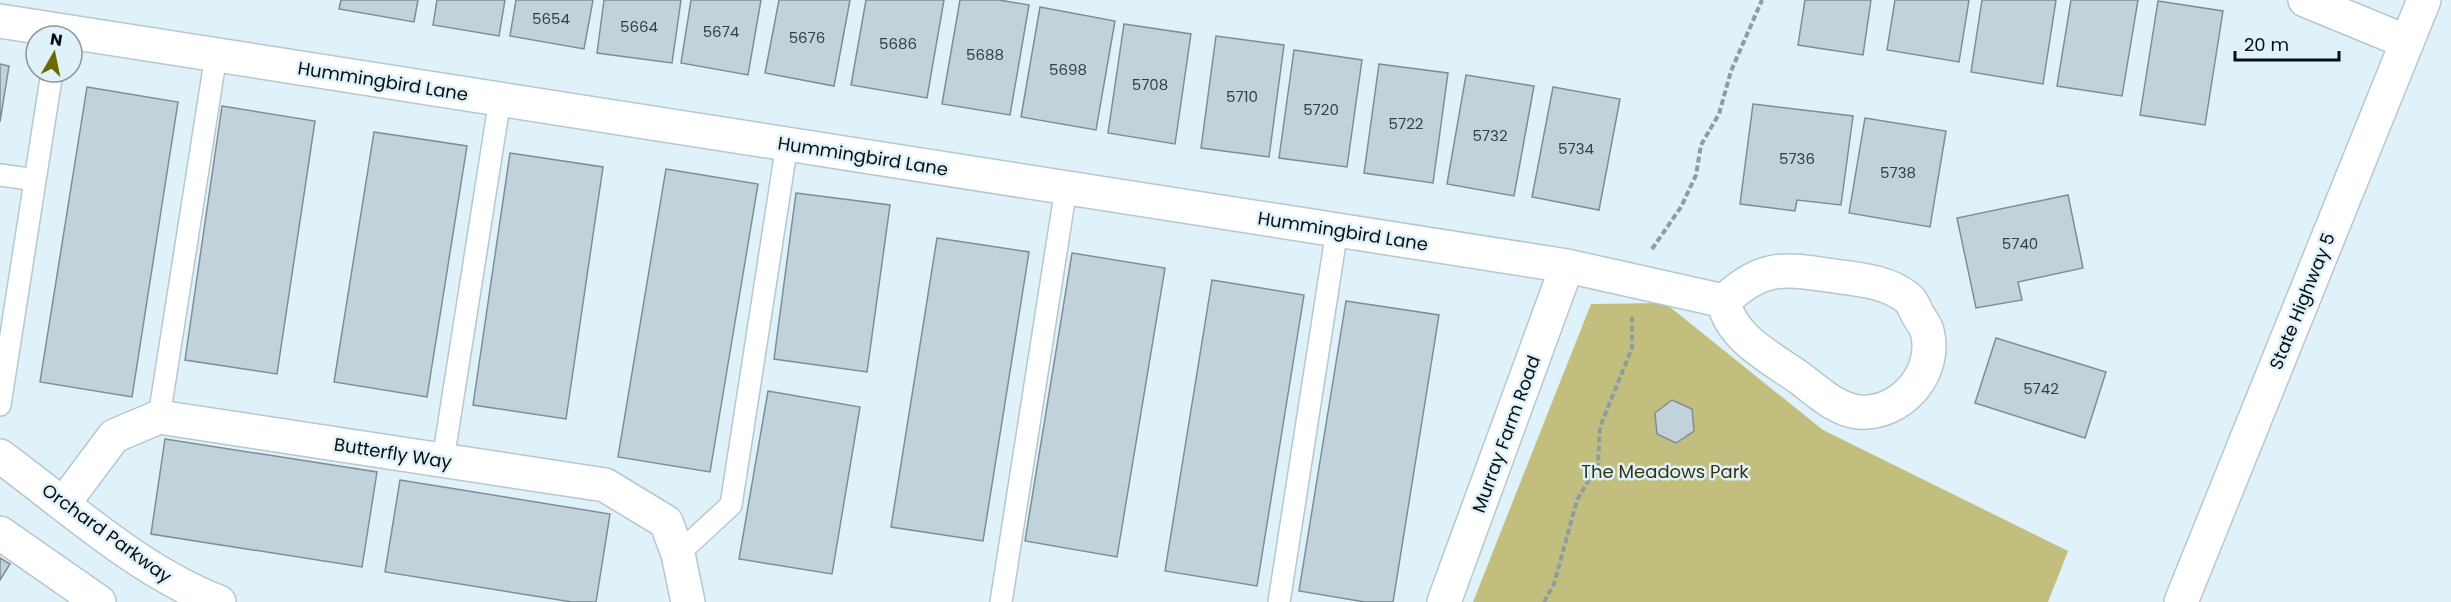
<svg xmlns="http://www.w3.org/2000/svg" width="2451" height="602" viewBox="0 0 2451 602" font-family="Poppins,sans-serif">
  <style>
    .green { fill: #c1be7e }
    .building { fill: #c1d2da; stroke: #7e8e95; stroke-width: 1.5 }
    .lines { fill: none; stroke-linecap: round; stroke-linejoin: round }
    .lane-casing { stroke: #b6c7cf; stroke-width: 24 }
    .street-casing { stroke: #b6c7cf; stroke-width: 36 }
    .secondary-casing { stroke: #b6c7cf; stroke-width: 36 }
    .path { stroke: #8f9da2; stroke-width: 4; stroke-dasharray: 6 3; stroke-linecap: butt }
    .lane { stroke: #fff; stroke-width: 21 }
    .street { stroke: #fff; stroke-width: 33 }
    .secondary { stroke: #fff; stroke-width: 33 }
    .labels { text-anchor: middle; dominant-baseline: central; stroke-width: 5; stroke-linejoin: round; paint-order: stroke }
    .number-label { font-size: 15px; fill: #374043 }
    .street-label { font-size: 18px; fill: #090f11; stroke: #dff1f9 }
    .park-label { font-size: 18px; fill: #38350e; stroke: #dff1f9 }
  </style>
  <rect width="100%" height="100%" fill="#dff1f9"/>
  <path class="green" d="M 1665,303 L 1823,430 L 2068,551 L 2048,602 L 1473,602 L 1591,304 Z"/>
  <path class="building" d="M 341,0 L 418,0 L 414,22 L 339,9 Z
    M 437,0 L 505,0 L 499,36 L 433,25 Z
    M 516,0 L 593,0 L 584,49 L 510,36 Z
    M 604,0 L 681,0 L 672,63 L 597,53 Z
    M 691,0 L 761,0 L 748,75 L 681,63 Z
    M 779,0 L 850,0 L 834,86 L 765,73 Z
    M 866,0 L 944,0 L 927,98 L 851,85 Z
    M 960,0 L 999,0 L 1029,5 L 1010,115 L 942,104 Z
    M 1805,0 L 1871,0 L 1863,55 L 1798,45 Z
    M 1895,0 L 1969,0 L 1959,62 L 1887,50 Z
    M 1982,0 L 2056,0 L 2043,84 L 1971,72 Z
    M 2071,0 L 2138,0 L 2122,96 L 2057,86 Z
    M 2158,1 L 2223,11 L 2205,125 L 2140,115 Z
    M 1040,7 L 1115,21 L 1096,130 L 1021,117 Z
    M 1124,24 L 1191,34 L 1175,144 L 1108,133 Z
    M 1216,36 L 1284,45 L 1269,157 L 1201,148 Z
    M 1294,50 L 1362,60 L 1347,167 L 1279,158 Z
    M 0,64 L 9,66 L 0,122 Z
    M 1379,64 L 1448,73 L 1433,183 L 1364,173 Z
    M 1466,75 L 1534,86 L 1514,196 L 1447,184 Z
    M 87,87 L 178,102 L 132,397 L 40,382 Z
    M 1553,87 L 1620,99 L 1599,210 L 1532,197 Z
    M 1753,104 L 1853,116 L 1841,205 L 1797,200 L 1795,211 L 1740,204 Z
    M 222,106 L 315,121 L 277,374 L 185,360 Z
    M 1865,118 L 1946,131 L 1930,227 L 1849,213 Z
    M 374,132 L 467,146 L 427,397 L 334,382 Z
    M 510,153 L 603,167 L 566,419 L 473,405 Z
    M 666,169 L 758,184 L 710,472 L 618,457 Z
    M 796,193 L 890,205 L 867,372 L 774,359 Z
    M 2068,195 L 2083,268 L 2018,282 L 2022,300 L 1976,308 L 1957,218 Z
    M 937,238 L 1029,252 L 983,541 L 891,527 Z
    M 1072,253 L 1165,268 L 1117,557 L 1025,541 Z
    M 1212,280 L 1304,295 L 1257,586 L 1165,571 Z
    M 1346,301 L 1439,315 L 1393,602 L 1365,602 L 1299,591 Z
    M 1996,338 L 2106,372 L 2085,438 L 1975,403 Z
    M 768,391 L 860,407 L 832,574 L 739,559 Z
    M 1672,400 L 1692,409 L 1694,431 L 1676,443 L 1657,434 L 1655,413 Z
    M 165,439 L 377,472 L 362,567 L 151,534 Z
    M 400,480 L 610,514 L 596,602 L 572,602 L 385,572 Z
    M 0,558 L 10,564 L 0,580 Z"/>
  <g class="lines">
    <g class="lane-casing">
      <path id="lane" d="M 0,175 L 35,180
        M 0,405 L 52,72
        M 159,417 L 216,55
        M 443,460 L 500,99
        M 678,554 L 731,505 L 787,144
        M 1001,602 L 1066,188
        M 1279,602 L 1337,230"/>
    </g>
    <g class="street-casing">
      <path id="street" d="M 2305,0 L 2407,42
        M 0,21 L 1567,266 L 1724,301 C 1729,337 1773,359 1801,379 C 1818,392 1837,410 1859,412 C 1902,415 1938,372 1927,331 C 1925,325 1921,320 1918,315 C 1915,310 1913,303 1909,299 C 1887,280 1854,279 1827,275 C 1780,268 1760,267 1724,301
        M 0,456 C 68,506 140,572 219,602
        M 64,503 L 114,436 L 159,417 L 605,485 L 666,522 L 678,554 L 688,602
        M 0,533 L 99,602
        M 1444,602 L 1567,266"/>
    </g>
    <g class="secondary-casing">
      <path id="secondary" d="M 2181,602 L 2424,0"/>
    </g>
    <path class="path" d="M 1652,249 L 1681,207 L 1696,175 L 1701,145 L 1719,114 L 1731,71 L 1762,0
      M 1544,602 L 1554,584 L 1577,500 L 1598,464 L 1600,427 L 1632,348 L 1632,316"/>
    <use href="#lane" class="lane"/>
    <use href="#street" class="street"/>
    <use href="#secondary" class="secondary"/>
  </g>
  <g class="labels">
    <g class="number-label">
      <text x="551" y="18">5654</text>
      <text x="639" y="26">5664</text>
      <text x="721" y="31">5674</text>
      <text x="807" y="37">5676</text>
      <text x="898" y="43">5686</text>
      <text x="985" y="54">5688</text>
      <text x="1068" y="69">5698</text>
      <text x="1150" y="84">5708</text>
      <text x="1242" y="96">5710</text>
      <text x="1321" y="109">5720</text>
      <text x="1406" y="123">5722</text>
      <text x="1490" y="135">5732</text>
      <text x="1576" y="148">5734</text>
      <text x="1797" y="158">5736</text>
      <text x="1898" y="172">5738</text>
      <text x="2020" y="243">5740</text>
      <text x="2041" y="388">5742</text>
    </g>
    <g class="street-label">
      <text transform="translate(383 81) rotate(9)">Hummingbird Lane</text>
      <text transform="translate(863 156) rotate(9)">Hummingbird Lane</text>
      <text transform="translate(1343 231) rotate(9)">Hummingbird Lane</text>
      <text transform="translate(2302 301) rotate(-68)">State Highway 5</text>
      <text transform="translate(1506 434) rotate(-70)">Murray Farm Road</text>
      <text transform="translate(393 453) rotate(9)">Butterfly Way</text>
      <text transform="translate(107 533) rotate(36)">Orchard Parkway</text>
    </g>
    <g class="park-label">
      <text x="1665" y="471">The Meadows Park</text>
    </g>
  </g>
  <g transform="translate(54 54) rotate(9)"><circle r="28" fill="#dff1f9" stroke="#89979c" stroke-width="1.5"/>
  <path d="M0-4.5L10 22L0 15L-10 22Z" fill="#6e6800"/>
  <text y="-9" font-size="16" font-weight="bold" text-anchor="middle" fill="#090f11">N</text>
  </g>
  <path d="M2235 51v9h104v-9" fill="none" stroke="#090f11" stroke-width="3"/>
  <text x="2244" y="51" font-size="18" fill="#090f11" stroke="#dff1f9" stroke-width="4.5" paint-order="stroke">20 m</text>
</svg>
